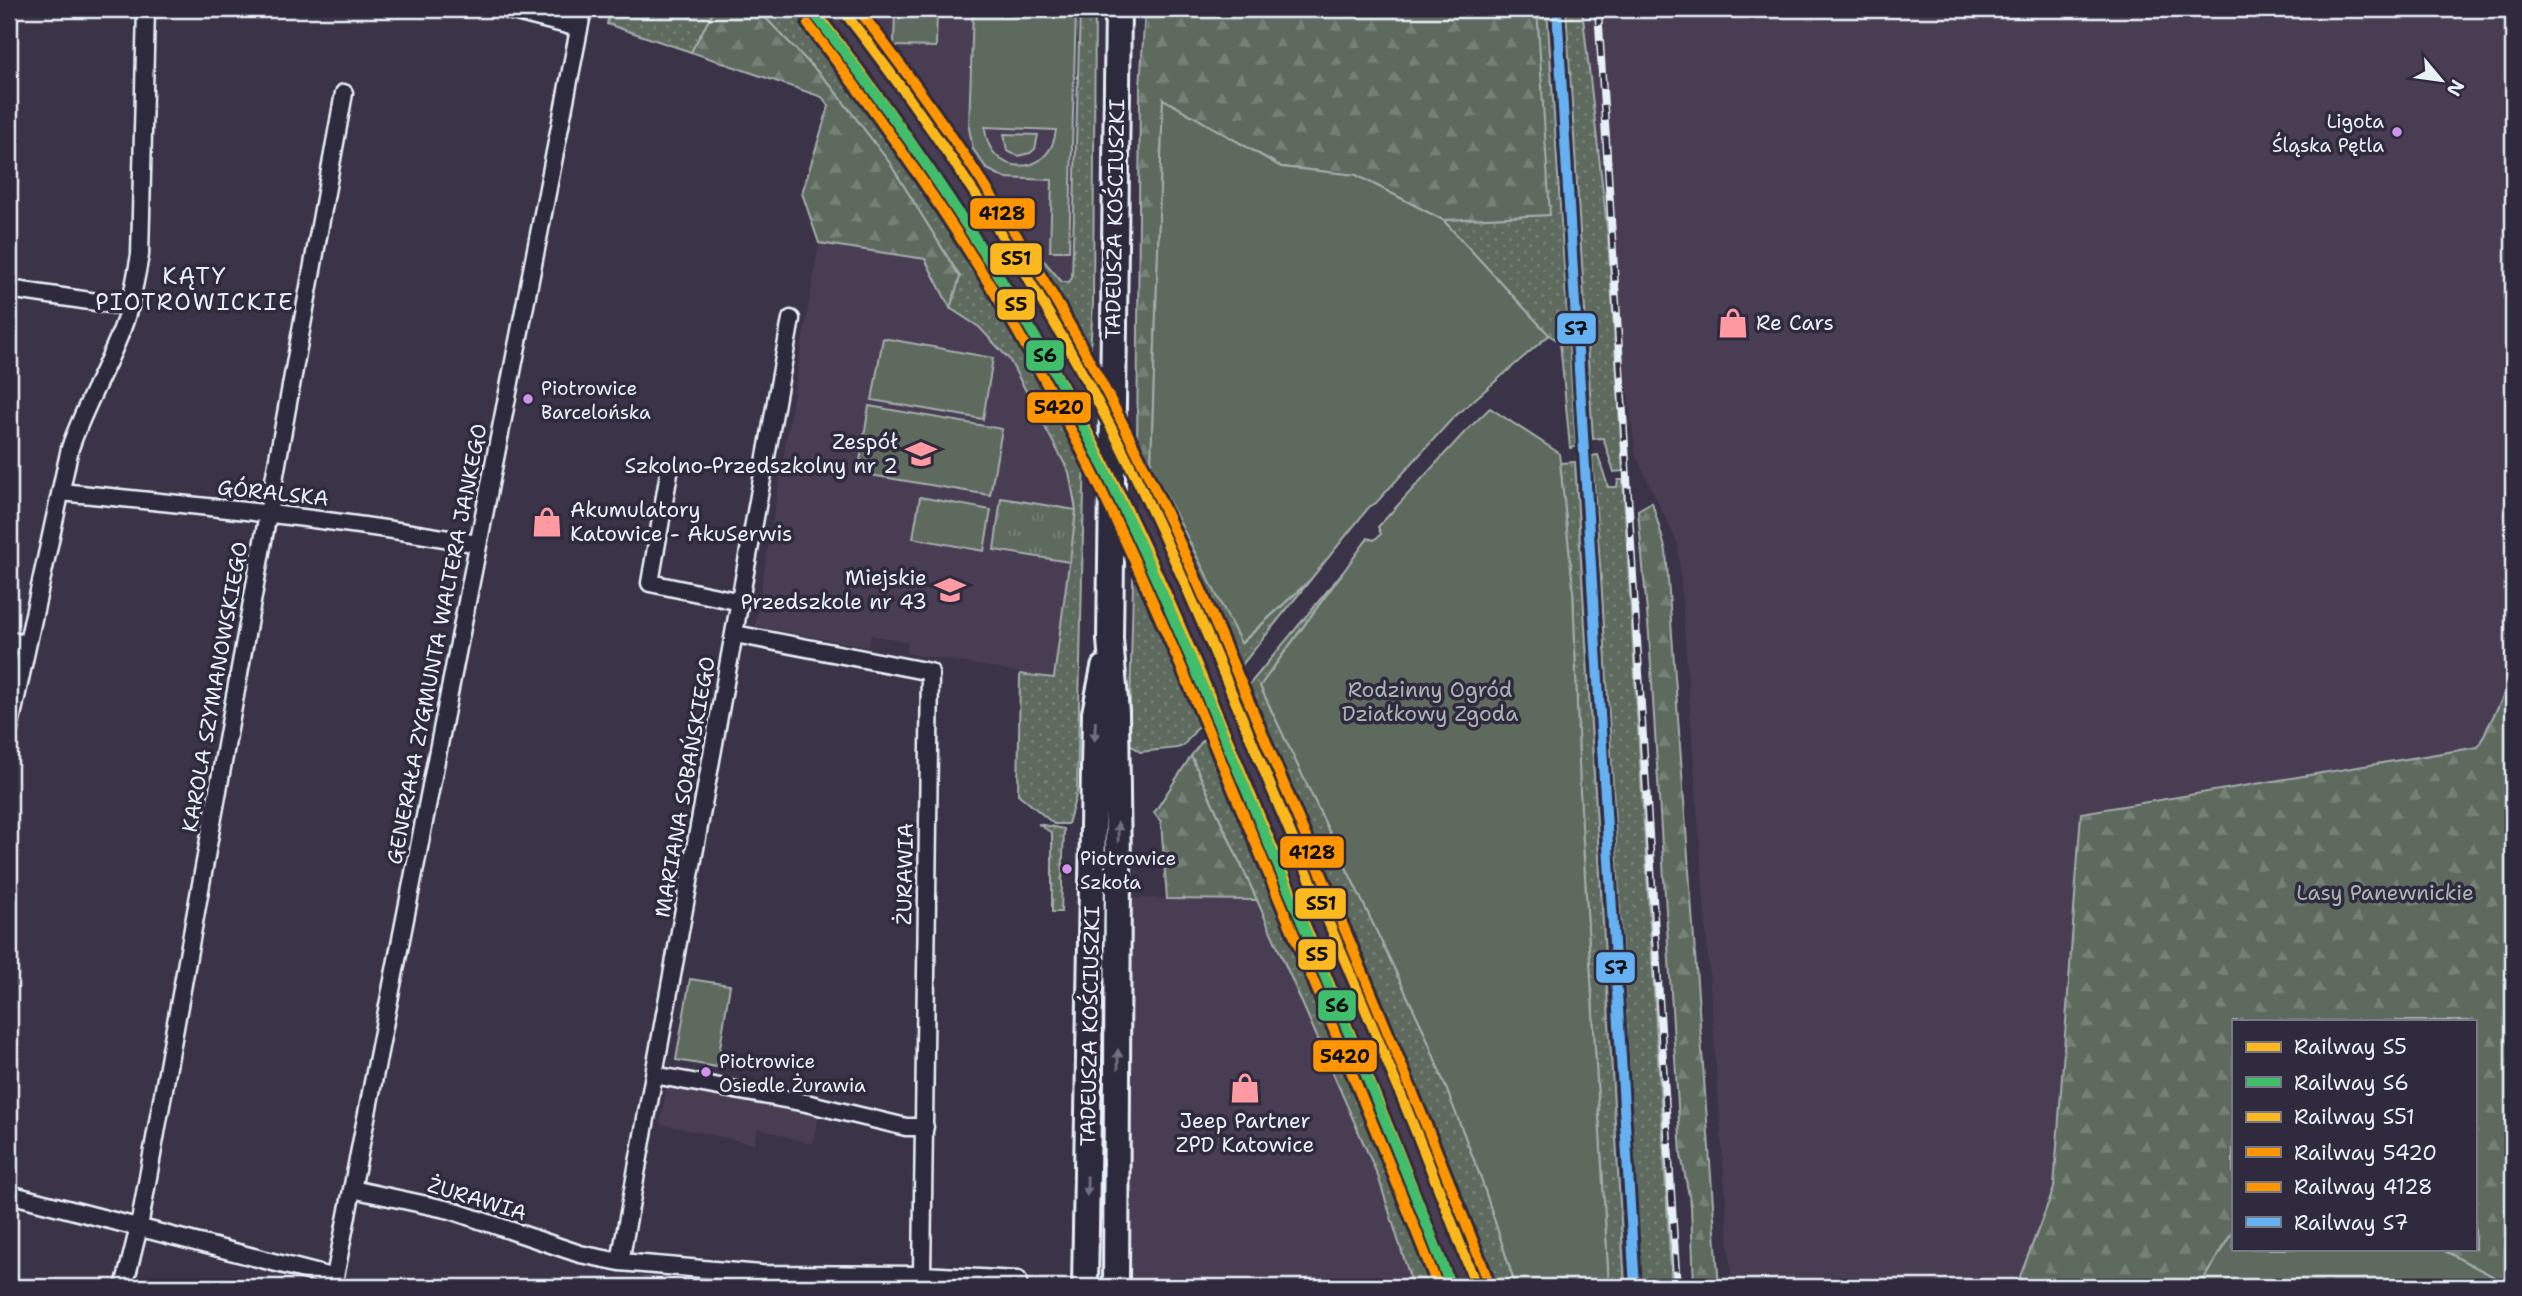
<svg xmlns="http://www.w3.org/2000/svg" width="2522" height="1296" viewBox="0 0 2522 1296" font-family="'Shantell Sans',sans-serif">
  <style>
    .built { fill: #4a3e53 }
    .grass { fill: url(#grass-dots); stroke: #a3aeac; stroke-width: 2 }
    .forest { fill: url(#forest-firs); stroke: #a3aeac; stroke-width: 2 }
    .park { fill: url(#park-tufts); stroke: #a3aeac; stroke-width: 2 }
    .garden { fill: #5e6a5f; stroke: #a3aeac; stroke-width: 2; fill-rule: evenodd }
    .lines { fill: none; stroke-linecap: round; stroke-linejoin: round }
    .minor-casing { stroke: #e8f1f8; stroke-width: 21 }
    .primary-casing { stroke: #e8f1f8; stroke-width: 30 }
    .minor { stroke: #2f2a3d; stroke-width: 16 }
    .primary { stroke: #2f2a3d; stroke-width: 24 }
    .rail-casing { stroke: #e8f1f8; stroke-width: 8 }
    .rail { stroke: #2f2a3d; stroke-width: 5; stroke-dasharray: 16; stroke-linecap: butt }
    .rail-1-casing { stroke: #2f2a3d; stroke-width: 16 }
    .rail-2-casing { stroke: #2f2a3d; stroke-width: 16 }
    .rail-3-casing { stroke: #2f2a3d; stroke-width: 16 }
    .rail-4-casing { stroke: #2f2a3d; stroke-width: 16 }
    .rail-5-casing { stroke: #2f2a3d; stroke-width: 16 }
    .rail-6-casing { stroke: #2f2a3d; stroke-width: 16 }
    .rail-1 { stroke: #fbb81f; stroke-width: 10 }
    .rail-2 { stroke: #41be6c; stroke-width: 10 }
    .rail-3 { stroke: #fbb81f; stroke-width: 10 }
    .rail-4 { stroke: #ff9500; stroke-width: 10 }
    .rail-5 { stroke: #ff9500; stroke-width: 10 }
    .rail-6 { stroke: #66b1f2; stroke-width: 10 }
    .oneway { fill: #70707e }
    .bus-dot { fill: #d193ec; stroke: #2f2a3d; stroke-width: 2.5 }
    .labels { text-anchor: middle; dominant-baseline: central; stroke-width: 7; stroke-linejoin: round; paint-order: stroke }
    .bus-label { font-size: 19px; fill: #e8f1f8; stroke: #2f2a3d; text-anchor: start }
    .street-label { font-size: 21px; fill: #e8f1f8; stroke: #2f2a3d }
    .poi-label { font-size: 21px; fill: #e8f1f8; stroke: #2f2a3d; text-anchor: start }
    .park-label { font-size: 21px; fill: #aab4b3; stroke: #2f2a3d }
    .neighbourhood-label { font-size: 23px; letter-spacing: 2px; fill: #e8f1f8; stroke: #2f2a3d }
    .line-badge { stroke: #2f2a3d; stroke-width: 2.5 }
    .pale-badge-label { font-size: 19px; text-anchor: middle; font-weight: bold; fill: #111 }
  </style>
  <defs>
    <pattern id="grass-dots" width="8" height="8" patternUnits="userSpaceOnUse" patternTransform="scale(1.75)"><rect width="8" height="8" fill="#5e6a5f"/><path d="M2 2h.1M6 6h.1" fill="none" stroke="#758077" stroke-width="1.8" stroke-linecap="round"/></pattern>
    <pattern id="forest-firs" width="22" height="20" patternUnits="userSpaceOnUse" patternTransform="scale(1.75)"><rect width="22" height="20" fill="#5e6a5f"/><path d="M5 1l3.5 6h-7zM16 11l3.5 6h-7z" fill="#758077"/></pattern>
    <pattern id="park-tufts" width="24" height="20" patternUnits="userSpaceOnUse" patternTransform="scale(1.75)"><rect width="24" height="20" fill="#5e6a5f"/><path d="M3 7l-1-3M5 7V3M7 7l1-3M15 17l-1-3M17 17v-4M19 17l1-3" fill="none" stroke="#758077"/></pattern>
  </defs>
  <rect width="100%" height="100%" fill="#3b3347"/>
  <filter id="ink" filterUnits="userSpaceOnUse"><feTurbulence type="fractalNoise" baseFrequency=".0143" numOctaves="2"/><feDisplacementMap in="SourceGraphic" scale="14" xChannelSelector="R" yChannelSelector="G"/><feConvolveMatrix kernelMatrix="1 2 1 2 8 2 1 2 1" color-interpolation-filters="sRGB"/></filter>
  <g filter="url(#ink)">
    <path class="built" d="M 800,9 L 843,9 L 871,41 L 850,9 L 1080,9 L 1072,279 L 1069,282 L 1063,282 L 934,133 L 1018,265 L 1088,387 L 1085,448 L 980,267 L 841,59 Z
      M 1547,9 L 1566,9 L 1592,456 L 1602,593 L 1641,1287 L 1625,1287 L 1575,462 L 1576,447 Z
      M 1582,9 L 2513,9 L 2513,677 L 2478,747 L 2081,813 L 2054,1188 L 2016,1287 L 1732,1287 L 1678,544 L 1636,456 L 1584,37 Z
      M 819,243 L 925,259 L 950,308 L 979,327 L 1009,359 L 1069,473 L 1076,510 L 1054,678 L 906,653 L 908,642 L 871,635 L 868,647 L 755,626 Z
      M 1137,488 L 1301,860 L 1396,1086 L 1475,1287 L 1437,1287 L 1343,1047 L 1134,546 Z
      M 1129,898 L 1257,900 L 1378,1176 L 1413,1287 L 1130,1287 Z
      M 667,1087 L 819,1115 L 812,1144 L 758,1128 L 754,1144 L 660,1124 Z"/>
    <path class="grass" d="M 610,9 L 715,9 L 691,52 L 607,24 Z
      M 757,9 L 800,9 L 841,59 L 980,267 L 1085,448 L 1077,792 L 1068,824 L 1054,824 L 1018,794 L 1020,674 L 1054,678 L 1076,510 L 1069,472 L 1009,359 L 979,327 L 950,308 L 960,277 L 889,162 L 831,86 Z
      M 1080,9 L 1095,9 L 1093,303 L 1088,387 C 1037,298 986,210 929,125 L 1050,268 L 1062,282 L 1069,282 L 1072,278 Z
      M 1537,9 L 1547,9 L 1576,447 L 1570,448 L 1560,342 L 1549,335 L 1443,220 L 1549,215 Z
      M 1566,9 L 1582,9 L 1608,235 L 1623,471 L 1614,472 L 1603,438 L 1593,439 Z
      M 1137,454 L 1151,466 L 1242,643 L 1311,579 L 1225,686 L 1137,488 Z
      M 1598,455 L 1608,487 L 1617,487 L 1618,480 L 1623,480 L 1672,1287 L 1641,1287 L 1602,593 L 1592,456 Z
      M 1575,462 L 1625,1287 L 1609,1287 L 1580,792 L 1573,588 L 1560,463 Z
      M 1134,546 L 1206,717 L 1183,746 L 1177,748 L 1140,752 L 1129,743 Z
      M 1343,572 L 1260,686 L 1424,1031 L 1481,1178 L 1516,1287 L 1475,1287 C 1404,1089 1318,896 1233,704 Z
      M 1211,729 L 1343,1047 L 1437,1287 L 1413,1287 L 1378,1176 L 1257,900 L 1191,756 Z
      M 1038,824 L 1064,829 L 1061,912 L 1052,912 L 1052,833 Z"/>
    <path class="forest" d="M 715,9 L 757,9 L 831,86 L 889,162 L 960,277 L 950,308 L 925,259 L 819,243 L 802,193 L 829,106 L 822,97 L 691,52 Z
      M 1145,9 L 1537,9 L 1550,215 L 1443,220 L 1356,175 L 1282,167 L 1163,99 L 1151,466 L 1137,454 L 1140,87 Z
      M 1652,502 L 1666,551 L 1719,1287 L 1694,1287 L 1691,1206 L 1681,1155 L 1649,635 L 1638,510 Z
      M 2513,677 L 2513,1287 L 2441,1249 L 2475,1249 L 2475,1021 L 2233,1021 L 2233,1231 L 2199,1287 L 2016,1287 L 2054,1188 L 2081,813 L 2478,747 Z
      M 1191,756 L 1257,900 L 1167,899 L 1161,822 L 1154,813 Z"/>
    <path class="park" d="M 1001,498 L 1076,510 L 1070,562 L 994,550 Z"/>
    <path class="garden" d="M 895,9 L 937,9 L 936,47 L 894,46 Z
      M 973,9 L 1076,9 L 1069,251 L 1050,251 L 1052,180 L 1005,178 L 987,169 L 973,149 L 969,128 ZM 985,128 L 985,127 L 1056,130 C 1051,179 988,177 985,128 Z
      M 1163,99 L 1281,167 L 1356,175 L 1443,220 L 1549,335 L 1452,419 L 1376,503 L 1369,507 L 1311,579 L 1241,643 L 1151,466 Z
      M 1004,134 L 1038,135 L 1035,149 L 1030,153 L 1018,156 L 1007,151 Z
      M 883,338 L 993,358 L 983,419 L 872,400 Z
      M 869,406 L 1002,429 L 990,495 L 858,473 Z
      M 1490,408 L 1559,453 L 1573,588 L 1580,792 L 1609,1287 L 1516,1287 L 1481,1178 L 1424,1031 L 1260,686 L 1368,538 L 1374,540 L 1381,534 L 1378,527 L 1462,435 Z
      M 920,497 L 991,510 L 984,551 L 913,538 Z
      M 690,979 L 730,985 L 717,1067 L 676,1060 Z
      M 2233,1231 L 2233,1249 L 2441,1249 L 2513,1287 L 2199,1287 Z"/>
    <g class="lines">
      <g class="minor-casing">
        <path id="minor" d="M 504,9 L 579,28
          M 9,289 L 130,307
          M 669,473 L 650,583 L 741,602
          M 61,492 C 201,506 340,519 478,544
          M 735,634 L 930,672 L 922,1275
          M 9,640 L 27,645
          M 9,730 L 70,448 C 83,410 103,375 118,339 C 130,311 135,283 140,255 L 146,9
          M 654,1075 L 806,1103 L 906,1127 L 925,1127
          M 352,1189 L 450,1210 L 580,1254 L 620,1262 L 761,1274 L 922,1275 L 1018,1280 L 1018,1287
          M 9,1194 L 335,1278
          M 620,1262 L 791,319
          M 124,1287 L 139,1227 L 344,93
          M 333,1287 L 583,9"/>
      </g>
      <g class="primary-casing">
        <path id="primary" d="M 1085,1287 L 1095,713 L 1104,668
          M 1116,1287 L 1118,868 L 1116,713 L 1110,639 L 1118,9"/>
      </g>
      <use href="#minor" class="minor"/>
      <use href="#primary" class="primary"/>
      <g class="rail-casing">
        <path id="rail" d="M 1598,9 L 1677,1287"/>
      </g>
      <use href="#rail" class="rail"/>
      <g class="rail-1-casing">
        <path id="rail-1" d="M 813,9 C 922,150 1019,298 1101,457 C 1167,585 1219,720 1275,853 C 1335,997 1396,1141 1451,1287"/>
      </g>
      <g class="rail-2-casing">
        <path id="rail-2" d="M 817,17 C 908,133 992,255 1062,386 C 1139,530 1200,680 1263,830 C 1327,982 1392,1133 1451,1287"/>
      </g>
      <g class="rail-3-casing">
        <path id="rail-3" d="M 842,9 C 947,143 1039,285 1116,437 C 1180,563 1232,695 1287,825 C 1352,977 1417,1128 1475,1283"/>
      </g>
      <g class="rail-4-casing">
        <path id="rail-4" d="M 808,24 C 898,140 982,262 1051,392 C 1129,536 1190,688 1254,839 C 1316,988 1380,1136 1438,1287"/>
      </g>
      <g class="rail-5-casing">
        <path id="rail-5" d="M 858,9 C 946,122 1025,241 1093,367 C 1171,511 1233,664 1297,816 C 1361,969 1427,1122 1487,1278"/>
      </g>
      <g class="rail-6-casing">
        <path id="rail-6" d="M 1557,9 L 1635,1287"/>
      </g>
      <use href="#rail-1" class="rail-1"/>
      <use href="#rail-2" class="rail-2"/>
      <use href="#rail-3" class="rail-3"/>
      <use href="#rail-4" class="rail-4"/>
      <use href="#rail-5" class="rail-5"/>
      <use href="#rail-6" class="rail-6"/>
    </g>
    <defs><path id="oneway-solid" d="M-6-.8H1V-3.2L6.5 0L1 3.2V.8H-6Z" transform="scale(1.75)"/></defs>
    <g class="oneway">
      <use href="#oneway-solid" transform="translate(1095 731) rotate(92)"/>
      <use href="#oneway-solid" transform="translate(1118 832) rotate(-91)"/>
      <use href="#oneway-solid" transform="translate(1118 1059) rotate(-90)"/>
      <use href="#oneway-solid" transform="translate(1087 1186) rotate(91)"/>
    </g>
  </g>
  <defs>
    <g id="shop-bare" transform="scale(2.415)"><path d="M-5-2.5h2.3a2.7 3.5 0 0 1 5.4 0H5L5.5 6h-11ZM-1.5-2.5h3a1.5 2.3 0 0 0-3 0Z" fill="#ff9aa2" stroke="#2f2a3d" stroke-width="2.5" paint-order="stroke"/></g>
    <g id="school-bare" transform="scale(2.415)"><path d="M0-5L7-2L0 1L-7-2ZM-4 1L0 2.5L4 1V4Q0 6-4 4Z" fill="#ff9aa2" stroke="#2f2a3d" stroke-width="2.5" paint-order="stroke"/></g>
  </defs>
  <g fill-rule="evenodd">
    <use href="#shop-bare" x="1733" y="323"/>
    <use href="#school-bare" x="921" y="454"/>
    <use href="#shop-bare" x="547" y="522"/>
    <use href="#school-bare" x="950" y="590"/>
    <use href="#shop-bare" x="1245" y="1088"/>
  </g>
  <g class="bus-dot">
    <circle cx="2397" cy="132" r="6"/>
    <circle cx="528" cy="399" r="6"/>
    <circle cx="1067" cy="869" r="6"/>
    <circle cx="706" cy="1072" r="6"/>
  </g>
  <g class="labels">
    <g class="bus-label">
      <text x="2384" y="121" text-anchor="end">Ligota<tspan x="2384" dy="24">Śląska Pętla</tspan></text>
      <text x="541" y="388">Piotrowice<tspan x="541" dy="24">Barcelońska</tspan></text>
      <text x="1080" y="858">Piotrowice<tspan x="1080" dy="24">Szkoła</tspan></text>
      <text x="719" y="1061">Piotrowice<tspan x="719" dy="24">Osiedle Żurawia</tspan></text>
    </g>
    <g class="street-label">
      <text transform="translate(1115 219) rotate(-89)">TADEUSZA KOŚCIUSZKI</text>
      <text transform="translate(273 493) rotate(6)">GÓRALSKA</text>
      <text transform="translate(437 644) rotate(-79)">GENERAŁA ZYGMUNTA WALTERA JANKEGO</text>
      <text transform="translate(215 687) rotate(-80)">KAROLA SZYMANOWSKIEGO</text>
      <text transform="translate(685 787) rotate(-80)">MARIANA SOBAŃSKIEGO</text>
      <text transform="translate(905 874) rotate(-89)">ŻURAWIA</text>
      <text transform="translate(1090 1026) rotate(-89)">TADEUSZA KOŚCIUSZKI</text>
      <text transform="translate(477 1199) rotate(17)">ŻURAWIA</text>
    </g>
    <g class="poi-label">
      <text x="1756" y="323">Re Cars</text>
      <text x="898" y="442" text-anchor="end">Zespół<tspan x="898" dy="24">Szkolno-Przedszkolny nr 2</tspan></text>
      <text x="570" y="510">Akumulatory<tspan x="570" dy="24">Katowice - AkuSerwis</tspan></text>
      <text x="927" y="578" text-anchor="end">Miejskie<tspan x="927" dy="24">Przedszkole nr 43</tspan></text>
      <text x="1245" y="1121" text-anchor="middle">Jeep Partner<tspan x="1245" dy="24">ZPD Katowice</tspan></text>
    </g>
    <g class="park-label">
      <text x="1430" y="690">Rodzinny Ogród<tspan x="1430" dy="24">Działkowy Zgoda</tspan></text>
      <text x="2385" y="893">Lasy Panewnickie</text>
    </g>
    <g class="neighbourhood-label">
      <text x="195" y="276">KĄTY<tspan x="195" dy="26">PIOTROWICKIE</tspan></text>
    </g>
  </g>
  <g class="line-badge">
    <rect x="969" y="197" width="67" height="33" rx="7" fill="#ff9500"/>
    <rect x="989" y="242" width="54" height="34" rx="7" fill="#fbb81f"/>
    <rect x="996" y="288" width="40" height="33" rx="7" fill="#fbb81f"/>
    <rect x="1556" y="312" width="41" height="33" rx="7" fill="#66b1f2"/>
    <rect x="1025" y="339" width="40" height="33" rx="7" fill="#41be6c"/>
    <rect x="1026" y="391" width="66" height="33" rx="7" fill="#ff9500"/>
    <rect x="1279" y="835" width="66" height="34" rx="7" fill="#ff9500"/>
    <rect x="1294" y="887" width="53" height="33" rx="7" fill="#fbb81f"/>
    <rect x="1297" y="938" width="40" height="33" rx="7" fill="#fbb81f"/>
    <rect x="1595" y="951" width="41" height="33" rx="7" fill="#66b1f2"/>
    <rect x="1317" y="989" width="40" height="33" rx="7" fill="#41be6c"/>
    <rect x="1312" y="1039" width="66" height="34" rx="7" fill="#ff9500"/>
  </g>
  <g class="pale-badge-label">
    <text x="1002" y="220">4128</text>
    <text x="1016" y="265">S51</text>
    <text x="1016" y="311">S5</text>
    <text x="1576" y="335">S7</text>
    <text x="1045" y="362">S6</text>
    <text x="1059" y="414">5420</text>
    <text x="1312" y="859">4128</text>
    <text x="1321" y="910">S51</text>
    <text x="1317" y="961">S5</text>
    <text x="1616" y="974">S7</text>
    <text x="1337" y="1012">S6</text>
    <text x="1345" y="1063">5420</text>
  </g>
  <rect width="2522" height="1296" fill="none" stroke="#2f2a3d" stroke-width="35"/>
  <rect x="18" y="18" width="2487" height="1261" fill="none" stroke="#e8f1f8" stroke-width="2.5" filter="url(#ink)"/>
  <rect x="2232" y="1020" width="245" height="231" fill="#2f2a3d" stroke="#797a88" stroke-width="2"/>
  <rect x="2246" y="1042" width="35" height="10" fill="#fbb81f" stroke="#797a88" stroke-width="2"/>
  <text x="2294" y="1054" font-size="21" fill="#e8f1f8">Railway S5</text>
  <rect x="2246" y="1077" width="35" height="10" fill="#41be6c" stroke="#797a88" stroke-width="2"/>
  <text x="2294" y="1090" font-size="21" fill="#e8f1f8">Railway S6</text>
  <rect x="2246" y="1112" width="35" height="10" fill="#fbb81f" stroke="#797a88" stroke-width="2"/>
  <text x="2294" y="1124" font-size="21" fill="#e8f1f8">Railway S51</text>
  <rect x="2246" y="1147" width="35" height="10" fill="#ff9500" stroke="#797a88" stroke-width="2"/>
  <text x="2294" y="1160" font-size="21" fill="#e8f1f8">Railway 5420</text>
  <rect x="2246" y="1182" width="35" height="10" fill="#ff9500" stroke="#797a88" stroke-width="2"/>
  <text x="2294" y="1194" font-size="21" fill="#e8f1f8">Railway 4128</text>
  <rect x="2246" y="1217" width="35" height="10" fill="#66b1f2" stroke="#797a88" stroke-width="2"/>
  <text x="2294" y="1230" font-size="21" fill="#e8f1f8">Railway S7</text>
  <g transform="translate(2441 80) rotate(119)" stroke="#2f2a3d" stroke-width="5" paint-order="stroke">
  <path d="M0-5L12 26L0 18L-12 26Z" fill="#e8f1f8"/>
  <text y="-10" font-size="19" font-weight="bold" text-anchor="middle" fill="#e8f1f8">N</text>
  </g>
</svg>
